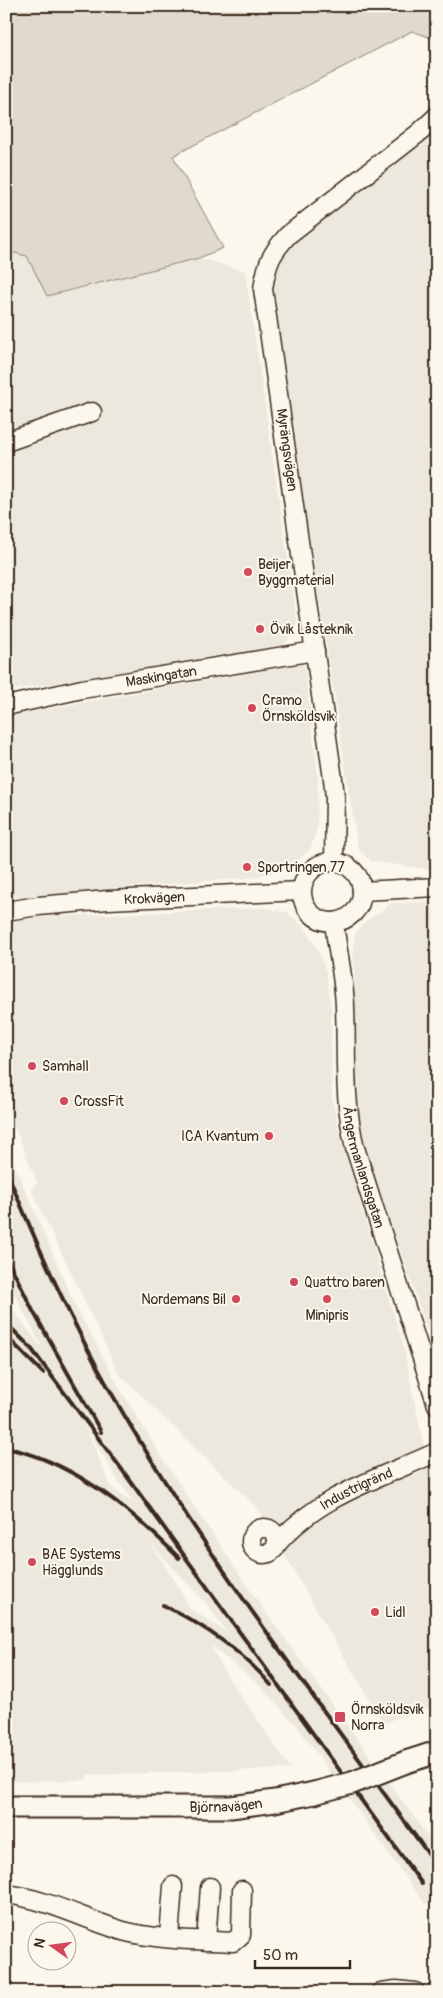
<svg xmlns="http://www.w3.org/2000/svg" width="443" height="1998" viewBox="0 0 443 1998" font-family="Pangolin,sans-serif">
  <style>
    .built { fill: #ede8dd; fill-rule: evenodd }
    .green { fill: #dfd9ce; stroke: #8d8276 }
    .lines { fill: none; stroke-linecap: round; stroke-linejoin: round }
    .minor-casing { stroke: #3b2a1e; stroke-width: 21 }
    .major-casing { stroke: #3b2a1e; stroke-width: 25 }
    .minor { stroke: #fbf7ec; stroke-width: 18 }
    .major { stroke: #fbf7ec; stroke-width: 21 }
    .rail { stroke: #3b2a1e; stroke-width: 4 }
    .major-bridge-casing { stroke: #3b2a1e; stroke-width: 25; stroke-linecap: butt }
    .major-bridge { stroke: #fbf7ec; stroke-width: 21 }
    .poi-dot { fill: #d1495b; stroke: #fbf7ec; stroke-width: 2 }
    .labels { text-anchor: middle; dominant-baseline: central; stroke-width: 4; stroke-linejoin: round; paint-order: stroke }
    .street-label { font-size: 14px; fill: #3b2a1e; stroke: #fbf7ec }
    .poi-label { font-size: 14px; fill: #3b2a1e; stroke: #fbf7ec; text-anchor: start }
  </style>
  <rect width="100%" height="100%" fill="#fbf7ec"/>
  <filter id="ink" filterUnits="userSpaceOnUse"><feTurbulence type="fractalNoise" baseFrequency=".02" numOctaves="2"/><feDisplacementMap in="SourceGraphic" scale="10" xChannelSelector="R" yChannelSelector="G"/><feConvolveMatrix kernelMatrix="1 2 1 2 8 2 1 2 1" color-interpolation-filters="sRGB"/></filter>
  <g filter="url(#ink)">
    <path class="built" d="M 437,128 L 437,871 L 371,861 L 358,849 L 271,291 L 278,260 L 287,245 L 394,165 Z
      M 6,251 L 27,256 L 47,296 L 199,258 L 245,271 L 298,627 L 283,646 L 6,691 L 6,451 L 96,419 L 91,405 L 6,432 Z
      M 304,663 L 318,777 L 317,829 L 310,849 L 300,859 L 286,868 L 256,877 L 11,897 L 6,889 L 6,716 Z
      M 437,902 L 437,1358 L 364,1144 L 356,1107 L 357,1053 L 353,947 L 356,932 L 364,923 L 392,903 Z
      M 263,908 L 287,912 L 305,928 L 317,949 L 326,972 L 331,1007 L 332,1097 L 340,1136 L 403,1345 L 423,1443 L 437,1482 L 437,1704 L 383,1723 L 256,1507 L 119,1374 L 32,1191 L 37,1182 L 6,1106 L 6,920 L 12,918 Z
      M 6,1145 L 74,1303 L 120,1389 L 166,1464 L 252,1593 L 437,1849 L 437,1906 L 425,1904 L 297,1726 L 258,1684 L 210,1645 L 227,1676 L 291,1769 L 87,1775 L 87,1780 L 6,1782 L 6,1301 L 44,1350 L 6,1279 ZM 84,1423 L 115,1476 L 135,1504 L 111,1487 ZM 150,1543 L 205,1602 L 227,1633 L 190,1608 L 175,1581 Z"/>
    <path class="green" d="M 6,6 L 437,6 L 437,40 L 412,31 L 173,156 L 223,248 L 199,258 L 47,296 L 27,256 L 6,251 Z"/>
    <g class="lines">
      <g class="minor-casing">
        <g id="minor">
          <path d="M 6,442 L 92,412"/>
          <path id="s1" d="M 6,706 L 82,689 L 315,651"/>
          <circle cx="332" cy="892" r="30"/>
          <path d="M 334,862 L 335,797 L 333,779 L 263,289 C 267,263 270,255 288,235 L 420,132 L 437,116"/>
          <path d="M 362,891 L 437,887"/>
          <path id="s2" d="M 6,911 L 38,906 L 108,900 L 301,891"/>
          <path id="s3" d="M 334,922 C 337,950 344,978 345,1006 C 347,1055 343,1099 355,1148 L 437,1405"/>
          <circle cx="264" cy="1541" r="13"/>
          <path id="s4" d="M 276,1545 C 318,1495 381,1478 437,1452"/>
          <path d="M 6,1894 C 47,1899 84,1919 123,1931 C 156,1940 198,1940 233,1942 L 241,1935 L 242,1890"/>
          <path d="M 169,1937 L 173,1886"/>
          <path d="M 206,1941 L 210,1887"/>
          <path d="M 381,1992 L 396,1990 L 415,1992"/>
        </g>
      </g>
      <g class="major-casing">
        <g id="major">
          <path d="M 406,1762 L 437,1752"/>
          <path id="s5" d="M 6,1807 L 231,1807 L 275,1801 L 314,1793"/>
        </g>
      </g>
      <use href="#minor" class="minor"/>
      <use href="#major" class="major"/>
      <path class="rail" d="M 6,1170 C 38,1247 71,1322 112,1394 C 207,1560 325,1711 437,1866
        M 6,1256 L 33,1311 L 101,1432
        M 6,1323 L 30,1347 L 123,1471 L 422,1884
        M 6,1336 L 43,1373
        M 6,1448 C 71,1460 134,1512 179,1558
        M 163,1605 C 202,1624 243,1652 271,1685"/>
      <g class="major-bridge-casing">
        <path id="major-bridge" d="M 314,1793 L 352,1783 L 406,1762"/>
      </g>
      <use href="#major-bridge" class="major-bridge"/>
    </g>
  </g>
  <g class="poi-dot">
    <circle cx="248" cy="572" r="5"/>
    <circle cx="260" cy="629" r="5"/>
    <circle cx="252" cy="708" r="5"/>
    <circle cx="247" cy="867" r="5"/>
    <circle cx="32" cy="1066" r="5"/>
    <circle cx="64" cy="1101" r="5"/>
    <circle cx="269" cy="1136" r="5"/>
    <circle cx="294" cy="1282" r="5"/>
    <circle cx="236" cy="1299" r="5"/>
    <circle cx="327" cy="1299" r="5"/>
    <circle cx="32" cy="1562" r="5"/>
    <circle cx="375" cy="1612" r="5"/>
    <rect x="334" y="1711" width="12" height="12" rx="2.5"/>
  </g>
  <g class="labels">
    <g class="street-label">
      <text transform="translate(287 450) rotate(82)">Myrängsvägen</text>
      <text stroke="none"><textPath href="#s1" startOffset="158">Maskingatan</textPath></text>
      <text stroke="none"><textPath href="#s2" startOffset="149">Krokvägen</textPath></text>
      <text stroke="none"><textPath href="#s3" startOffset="248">Ångermanlandsgatan</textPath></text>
      <text stroke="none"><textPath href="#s4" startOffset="99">Industrigränd</textPath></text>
      <text stroke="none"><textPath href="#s5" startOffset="220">Björnavägen</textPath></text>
    </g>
    <g class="poi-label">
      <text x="258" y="564">Beijer<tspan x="258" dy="16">Byggmaterial</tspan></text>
      <text x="270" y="629">Övik Låsteknik</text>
      <text x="262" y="700">Cramo<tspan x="262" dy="16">Örnsköldsvik</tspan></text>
      <text x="257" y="867">Sportringen 77</text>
      <text x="42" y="1066">Samhall</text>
      <text x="74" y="1101">CrossFit</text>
      <text x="259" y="1136" text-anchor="end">ICA Kvantum</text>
      <text x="304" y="1282">Quattro baren</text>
      <text x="226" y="1299" text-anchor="end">Nordemans Bil</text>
      <text x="327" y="1315" text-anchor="middle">Minipris</text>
      <text x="42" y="1554">BAE Systems<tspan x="42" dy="16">Hägglunds</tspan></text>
      <text x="385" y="1612">Lidl</text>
      <text x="351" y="1709">Örnsköldsvik<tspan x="351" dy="16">Norra</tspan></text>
    </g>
  </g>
  <rect width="443" height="1998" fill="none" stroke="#fbf7ec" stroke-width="25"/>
  <rect x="12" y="12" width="418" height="1973" fill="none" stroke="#3b2a1e" stroke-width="2" filter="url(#ink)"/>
  <g transform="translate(52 1946) rotate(284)"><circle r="24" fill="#fbf7ec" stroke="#aea59a"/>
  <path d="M0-4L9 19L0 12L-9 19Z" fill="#d1495b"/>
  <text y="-8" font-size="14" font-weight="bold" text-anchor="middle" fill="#3b2a1e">N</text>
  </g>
  <path d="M255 1960v8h95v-8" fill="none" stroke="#3b2a1e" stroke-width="2.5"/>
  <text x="263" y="1960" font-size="15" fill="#3b2a1e" stroke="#fbf7ec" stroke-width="4" paint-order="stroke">50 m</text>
</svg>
